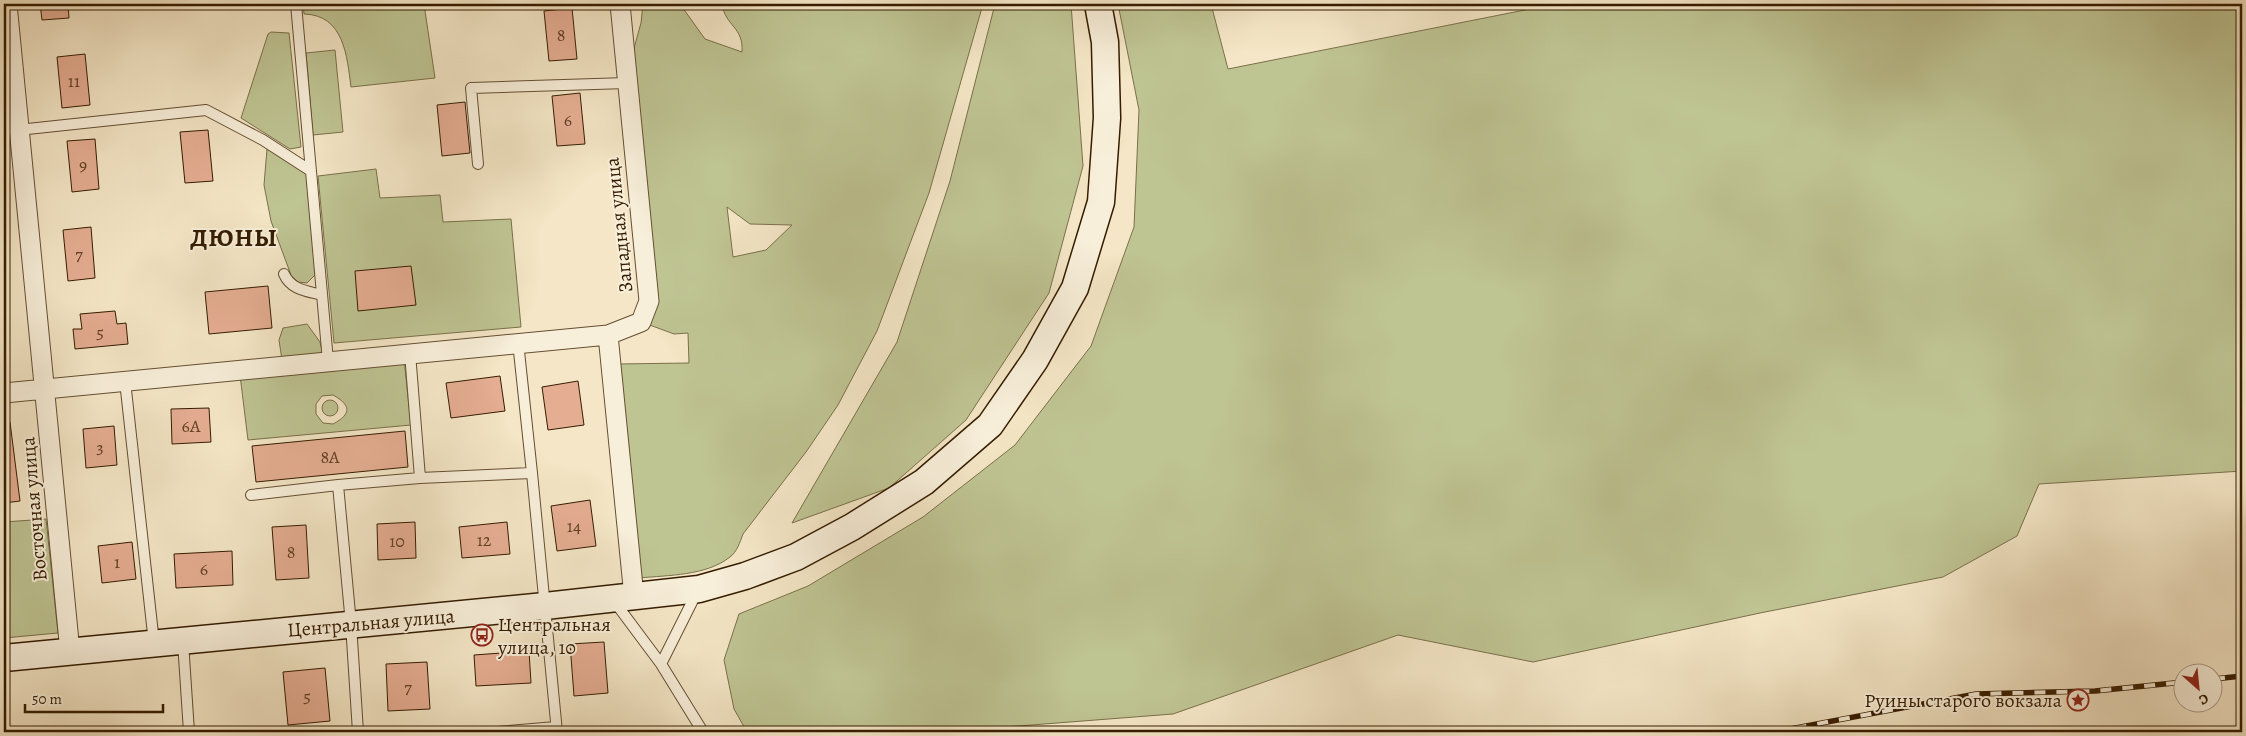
<svg xmlns="http://www.w3.org/2000/svg" width="2246" height="736" viewBox="0 0 2246 736" font-family="Alegreya,serif">
  <style>
    .green { fill: #bfc493; stroke: #7a704a; fill-rule: evenodd }
    .building { fill: #e5ad92; stroke: #351c00 }
    .lines { fill: none; stroke-linecap: round; stroke-linejoin: round }
    .lane-casing { stroke: #654e32; stroke-width: 12 }
    .street-casing { stroke: #654e32; stroke-width: 21 }
    .secondary-casing { stroke: #351c00; stroke-width: 29 }
    .lane { stroke: #f8efda; stroke-width: 10 }
    .street { stroke: #f8efda; stroke-width: 19 }
    .secondary { stroke: #f8efda; stroke-width: 26 }
    .rail-casing { stroke: #351c00; stroke-width: 5.5 }
    .rail { stroke: #f8efda; stroke-width: 4; stroke-dasharray: 11; stroke-linecap: butt }
    .labels { text-anchor: middle; dominant-baseline: central; stroke-width: 4; stroke-linejoin: round; paint-order: stroke }
    .number-label { font-size: 18px; fill: #614024 }
    .street-label { font-size: 20px; fill: #351c00; stroke: #f8efda }
    .poi-label { font-size: 20px; fill: #351c00; stroke: #f8efda; text-anchor: start }
    .district-label { font-size: 25px; font-weight: bold; letter-spacing: 1px; fill: #351c00; stroke: #f8efda }
  </style>
  <rect width="100%" height="100%" fill="#f4e6c6"/>
  <filter id="stains"><feTurbulence type="fractalNoise" baseFrequency=".004" numOctaves="4"/><feColorMatrix values="0 0 0 0 .2 0 0 0 0 .09 0 0 0 0 .02 0 0 0 .5 -.17"/></filter>
  <radialGradient id="worn" r=".72"><stop offset=".6" stop-color="#630" stop-opacity="0"/><stop offset="1" stop-color="#630" stop-opacity=".3"/></radialGradient>
  <path class="green" d="M 303,4 L 424,4 L 435,78 L 351,87 C 347,56 344,15 304,14 Z
    M 643,4 L 680,4 L 705,39 L 742,52 C 744,27 725,26 722,4 L 757,4 L 760,8 L 765,4 L 983,4 L 929,193 L 877,331 L 838,405 L 806,452 L 743,534 C 740,542 737,552 730,557 C 706,576 668,575 640,578 L 618,364 L 689,363 L 688,333 L 674,334 L 647,324 L 633,52 L 641,23 ZM 727,207 L 750,224 L 792,225 L 766,250 L 733,257 Z
    M 995,4 L 1071,4 L 1083,166 L 1049,293 L 966,420 L 889,488 L 792,523 L 897,342 L 950,181 Z
    M 1118,4 L 1211,4 L 1228,69 L 1555,4 L 2242,4 L 2242,471 L 2039,484 L 2017,536 L 1943,577 L 1760,613 L 1533,662 L 1398,635 L 1173,714 L 941,732 L 747,732 L 734,709 L 724,660 L 739,614 L 808,586 L 923,517 L 1015,445 L 1091,346 L 1134,227 L 1139,110 Z
    M 271,32 L 289,33 L 301,147 L 290,149 L 241,118 L 268,34 Z
    M 335,50 L 343,132 L 313,135 L 306,53 Z
    M 270,148 L 307,173 L 316,274 L 307,283 L 298,282 L 291,275 L 271,221 L 264,185 L 267,149 Z
    M 376,169 L 380,198 L 440,195 L 443,222 L 511,219 L 521,327 L 334,343 L 318,176 Z
    M 307,324 L 320,342 L 323,355 L 282,360 L 279,340 L 283,328 Z
    M 404,359 L 411,425 L 248,440 L 240,375 ZM 333,395 C 351,405 352,414 333,424 L 323,423 L 316,414 L 316,404 L 322,396 Z
    M322 408a8 8 0 1 1 16 0a8 8 0 1 1-16 0Z
    M 46,519 L 58,633 L 4,638 L 4,522 Z"/>
  <path class="building" d="M 40,4 L 68,4 L 69,18 L 42,20 Z
    M 572,8 L 577,59 L 549,61 L 544,11 Z
    M 85,54 L 90,105 L 62,108 L 57,57 Z
    M 580,93 L 585,144 L 557,146 L 552,96 Z
    M 465,102 L 470,153 L 442,156 L 437,105 Z
    M 208,130 L 213,181 L 185,183 L 180,132 Z
    M 95,139 L 99,189 L 72,192 L 67,141 Z
    M 91,227 L 95,278 L 68,281 L 63,230 Z
    M 411,266 L 416,305 L 358,311 L 355,271 Z
    M 268,286 L 272,328 L 209,334 L 205,292 Z
    M 115,311 L 117,324 L 126,323 L 128,344 L 75,349 L 73,329 L 82,329 L 80,314 Z
    M 500,376 L 505,411 L 451,418 L 446,383 Z
    M 578,381 L 584,425 L 548,430 L 542,387 Z
    M 209,408 L 211,442 L 172,444 L 171,409 Z
    M 10,422 L 20,501 L 4,503 L 4,423 Z
    M 114,426 L 117,465 L 86,468 L 83,429 Z
    M 405,431 L 408,467 L 256,482 L 252,446 Z
    M 590,500 L 596,546 L 557,551 L 551,506 Z
    M 415,522 L 416,558 L 378,560 L 377,524 Z
    M 507,522 L 510,554 L 462,558 L 459,527 Z
    M 306,525 L 309,578 L 276,580 L 272,527 Z
    M 132,542 L 136,579 L 102,583 L 98,546 Z
    M 232,551 L 233,585 L 176,588 L 174,554 Z
    M 604,642 L 608,693 L 574,696 L 570,644 Z
    M 529,651 L 531,683 L 476,686 L 474,655 Z
    M 427,662 L 430,709 L 388,711 L 386,664 Z
    M 325,668 L 330,721 L 288,725 L 283,672 Z"/>
  <g class="lines">
    <g class="lane-casing">
      <path id="lane" d="M 296,4 L 328,361
        M 18,130 L 206,110 L 263,140 L 311,171
        M 478,164 L 471,88 L 627,83
        M 284,274 C 291,290 307,291 322,295
        M 518,342 L 532,473
        M 125,381 L 154,643
        M 420,478 L 532,473 L 557,732
        M 251,495 L 338,485
        M 614,601 L 661,664 L 703,732
        M 183,642 L 189,732
        M 661,664 L 697,592
        M 358,732 L 351,624 L 338,485 L 420,478 L 410,353
        M 498,732 L 556,727"/>
    </g>
    <g class="street-casing">
      <path id="street" d="M 7,4 L 70,652
        M 620,4 L 649,301 L 641,322 L 608,335 L 634,597
        M 4,393 L 608,335"/>
    </g>
    <g class="secondary-casing">
      <path id="secondary" d="M 4,658 L 545,606 L 699,589 L 745,576 L 796,557 L 852,527 L 924,482 L 990,425 L 1035,360 L 1075,288 L 1101,202 L 1107,118 L 1105,42 L 1098,4"/>
    </g>
    <use href="#lane" class="lane"/>
    <use href="#street" class="street"/>
    <use href="#secondary" class="secondary"/>
    <g class="rail-casing">
      <path id="rail" d="M 2214,679 L 2242,676
        M 1774,732 L 1976,694 L 2095,691 L 2184,682"/>
    </g>
    <use href="#rail" class="rail"/>
  </g>
  <defs>
    <g id="bus-ring" transform="scale(1.125)"><circle r="9.5" fill="#f8efda" stroke="#8f2418" stroke-width="1.5"/><path d="M-5-6H5V4H4V6H2V4H-2V6H-4V4H-5ZM-3.5-4V0h7V-4ZM-3.5 1.2v1.5H-2V1.2ZM2 1.2v1.5H3.5V1.2Z" fill="#8f2418"/></g>
    <g id="sight-ring" transform="scale(1.125)"><circle r="9.5" fill="#f8efda" stroke="#8f2418" stroke-width="1.5"/><path d="M0-6L1.8-2.2L6-1.7L2.9 1.2L3.7 5.4L0 3.3L-3.7 5.4L-2.9 1.2L-6-1.7L-1.8-2.2Z" fill="#8f2418"/></g>
  </defs>
  <g fill-rule="evenodd">
    <use href="#bus-ring" x="482" y="635"/>
    <use href="#sight-ring" x="2078" y="700"/>
  </g>
  <g class="labels">
    <g class="number-label">
      <text x="561" y="35">8</text>
      <text x="74" y="81">11</text>
      <text x="568" y="120">6</text>
      <text x="83" y="165">9</text>
      <text x="79" y="254">7</text>
      <text x="100" y="332">5</text>
      <text x="191" y="426">6А</text>
      <text x="100" y="447">3</text>
      <text x="330" y="457">8А</text>
      <text x="574" y="526">14</text>
      <text x="484" y="540">12</text>
      <text x="397" y="541">10</text>
      <text x="291" y="552">8</text>
      <text x="117" y="562">1</text>
      <text x="204" y="569">6</text>
      <text x="408" y="687">7</text>
      <text x="307" y="696">5</text>
    </g>
    <g class="street-label">
      <text transform="translate(619 225) rotate(-96)">Западная улица</text>
      <text transform="translate(34 509) rotate(-95)">Восточная улица</text>
      <text transform="translate(371 623) rotate(-5)">Центральная улица</text>
    </g>
    <g class="poi-label">
      <text x="498" y="624">Центральная<tspan x="498" dy="23">улица, 10</tspan></text>
      <text x="2062" y="700" text-anchor="end">Руины старого вокзала</text>
    </g>
    <g class="district-label">
      <text x="234" y="238">ДЮНЫ</text>
    </g>
  </g>
  <rect width="2246" height="736" fill="none" stroke="#f4e6c6" stroke-width="20"/>
  <rect x="5" y="5" width="2236" height="726" fill="none" stroke="#351c00" stroke-width="2.5"/>
  <rect x="10" y="10" width="2226" height="716" fill="none" stroke="#351c00"/>
  <g transform="translate(2198 688) rotate(153)"><circle r="24" fill="#f8efda" stroke="#aa9b83"/>
  <path d="M0-4L9 19L0 12L-9 19Z" fill="#8f2418"/>
  <text y="-8" font-size="14" font-weight="bold" text-anchor="middle" fill="#351c00">С</text>
  </g>
  <path d="M25 704v8h138v-8" fill="none" stroke="#351c00" stroke-width="2.5"/>
  <text x="32" y="704" font-size="15" fill="#351c00" stroke="#f8efda" stroke-width="4" paint-order="stroke">50 m</text>
  <rect width="100%" height="100%" filter="url(#stains)"/>
  <rect width="100%" height="100%" fill="url(#worn)"/>
</svg>
